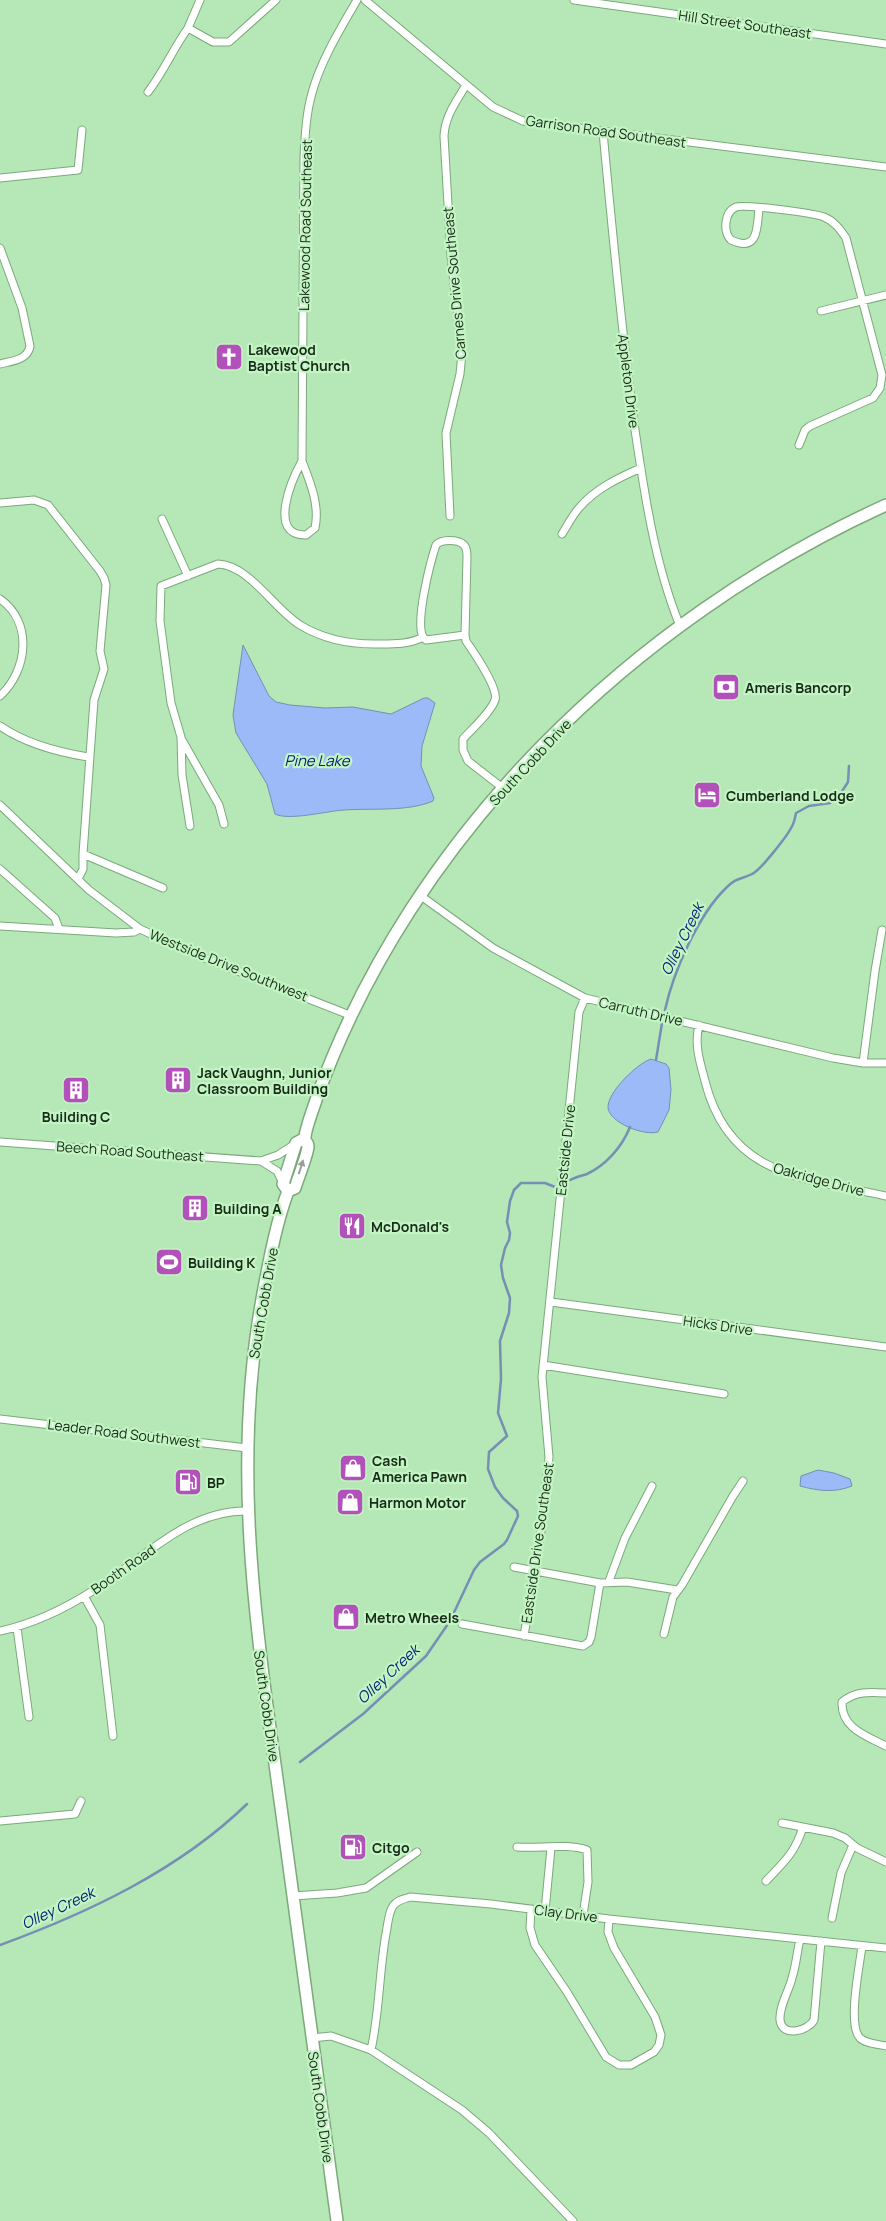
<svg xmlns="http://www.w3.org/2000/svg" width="886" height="2221" viewBox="0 0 886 2221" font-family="Manrope,sans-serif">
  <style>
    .water { fill: #9dbaf8; stroke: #758fb5 }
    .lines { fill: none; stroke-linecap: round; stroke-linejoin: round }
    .stream { stroke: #758fb5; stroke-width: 2.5 }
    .minor-casing { stroke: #7ba97b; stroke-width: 9 }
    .primary-casing { stroke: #7ba97b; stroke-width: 14 }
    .minor { stroke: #fff; stroke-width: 7 }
    .primary { stroke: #fff; stroke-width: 11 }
    .oneway { fill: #979f97 }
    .labels { text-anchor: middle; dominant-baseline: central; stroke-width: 4.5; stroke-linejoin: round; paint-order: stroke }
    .street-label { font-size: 14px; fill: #182a18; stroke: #c3f4c3 }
    .poi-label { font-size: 14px; font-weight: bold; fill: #182a18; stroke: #c3f4c3; text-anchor: start }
    .water-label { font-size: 15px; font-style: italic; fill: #082176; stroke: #c3f4c3 }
  </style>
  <rect width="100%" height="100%" fill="#b6e7b6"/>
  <path class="water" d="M 243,645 L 269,696 L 276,702 L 290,705 L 325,708 L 353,707 L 391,714 L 424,698 L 428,698 L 435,703 L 422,746 L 421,766 L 434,798 L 433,801 C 407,812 373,808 344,810 C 327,811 289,821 275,814 L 267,784 L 236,733 L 233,715 Z
    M 651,1059 L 666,1064 L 669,1068 L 671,1090 L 669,1110 L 658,1132 C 644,1136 610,1123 608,1108 C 607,1092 638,1063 651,1059 Z
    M 818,1470 L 834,1473 L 850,1479 L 852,1486 C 835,1493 818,1491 800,1486 L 801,1476 Z"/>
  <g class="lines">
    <path class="stream" d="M 665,1010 C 673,973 698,915 726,888 C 737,877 740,880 752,874 C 760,871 787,836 791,828 C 794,824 795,818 796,813 L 809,806 L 830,803 L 839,796 L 848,782 L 849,766
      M 656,1060 L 662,1023
      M 568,1181 C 575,1177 581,1176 587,1174 C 606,1165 622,1147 630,1127
      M 300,1762 L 363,1714 L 426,1656 L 450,1621 L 474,1570 L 480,1562 L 504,1544 L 507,1540 L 518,1516 L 517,1511 L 503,1498 L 495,1487 L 488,1469 L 489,1452 L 507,1436 L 498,1413 L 501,1379 L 500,1341 L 509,1313 L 510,1298 L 503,1278 L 501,1265 L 505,1248 L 509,1240 L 510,1233 L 507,1222 L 510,1201 L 514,1190 L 521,1183 L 545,1183 L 555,1187
      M 0,1945 C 88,1913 179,1870 247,1804"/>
    <g class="minor-casing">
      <path id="minor" d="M 200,0 L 188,28 L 213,42 L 229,42 L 276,0
        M 365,0 L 493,107 L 523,121 L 886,167
        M 574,0 L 886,44
        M 148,92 C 164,71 173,49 188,28
        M 603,132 C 612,229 621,326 634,423 C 644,491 654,562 680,626
        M 0,178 L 78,170 L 82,130
        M 759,208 C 757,227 759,253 731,240 C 723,232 724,212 736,207 C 744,204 814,213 824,217 C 834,221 840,229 846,238 L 882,375 L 880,388 L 873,398 L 810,426 L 805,430 L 799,445
        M 0,248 L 22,308 L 30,346 C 28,360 12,361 0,364
        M 821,311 L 886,295
        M 302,461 C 292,479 267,536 306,535 L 315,528 C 320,505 310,482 302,461 L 304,158 C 305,136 306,114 312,93 C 321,60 340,30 357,0
        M 0,503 L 34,500 L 48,505 L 100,571 L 104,578 L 106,585 L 100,651 L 104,669 L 94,700 L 83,854
        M 450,516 L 446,433 L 460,374 L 462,353 L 451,256 L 444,136 C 445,116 456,102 466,85
        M 162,519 L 188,576
        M 562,534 C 567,526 572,516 579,508 C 595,489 618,478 641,468
        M 0,599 C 33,622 28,670 0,696
        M 423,637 C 415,622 430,563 436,545 C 441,539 458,539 464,545 C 467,548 467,553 467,557 L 465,635 L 466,641 C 473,651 499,689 495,700 C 491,712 472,729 463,739 L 463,750 L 468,761 L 504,789
        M 423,637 L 426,640 L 465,635
        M 0,726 C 26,744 57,752 88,757
        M 182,740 L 219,805 L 224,824
        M 0,805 L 89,890 L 140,929 L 192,953 L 352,1016
        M 190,826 L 182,775 L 181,737 L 171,703 L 160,621 L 161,586 L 218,564 C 249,565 274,609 300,625 C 323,639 348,644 374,644 C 390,644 409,645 423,637
        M 0,869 L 55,918 L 59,929
        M 78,879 L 83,869 L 83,854 L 163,888
        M 421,896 L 493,948 L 585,998 L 833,1058 L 863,1063 L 886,1063
        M 0,926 L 116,933 L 134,932 L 140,929
        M 699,1025 C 694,1045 700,1062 705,1081 C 729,1177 804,1178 886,1196
        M 863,1063 L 875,971 L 882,930
        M 0,1142 L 261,1161 L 278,1155 L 295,1144
        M 261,1161 L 277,1171 L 283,1183
        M 551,1302 L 886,1347
        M 543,1365 L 724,1394
        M 0,1419 L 247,1448
        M 514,1567 L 600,1583 L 627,1582 L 677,1590
        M 609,1581 L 625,1538 L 652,1486
        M 84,1596 L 100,1625 L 113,1736
        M 462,1624 L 583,1646 L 589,1642 L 591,1637 L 600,1583
        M 17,1628 L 29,1717
        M 0,1631 C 33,1624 66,1608 94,1590 C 143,1560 186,1510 247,1511
        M 664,1634 L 673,1597 L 682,1585 L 733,1496 L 743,1481
        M 524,1636 L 541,1531 L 549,1457 L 542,1377 L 579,1012 L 585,998
        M 886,1693 C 869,1692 856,1691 842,1702 C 841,1728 866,1736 886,1746
        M 0,1821 L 75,1814 L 81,1801
        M 782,1823 L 833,1833 L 845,1838 L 857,1848 L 886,1862
        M 517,1847 C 538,1849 567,1843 587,1850 L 588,1882 L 583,1915
        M 766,1881 C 784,1862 795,1853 803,1827
        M 293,1896 L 337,1893 L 366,1888 L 417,1852
        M 531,1909 L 530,1928 L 535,1945 L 567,1992 L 606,2057 L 619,2065 L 631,2065 L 654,2052 L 659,2045 L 661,2035 L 655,2017 L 614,1948 L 608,1932 L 609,1919
        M 545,1911 L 551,1848
        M 832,1918 L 841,1873 L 853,1845
        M 800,1939 C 797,1952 796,1966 792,1978 C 789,1991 779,2006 780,2020 C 782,2038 808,2031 814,2020 L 821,1941
        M 862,1946 C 860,1964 847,2025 860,2038 C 866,2044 878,2044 886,2046
        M 312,2038 L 331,2036 L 371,2050 L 462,2110 L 489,2133 L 573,2221
        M 371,2050 C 380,2010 379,1968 387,1928 C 388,1921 389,1912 393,1906 C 397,1900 404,1899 410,1897 L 491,1904 L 609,1919 L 886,1948"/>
    </g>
    <g class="primary-casing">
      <path id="primary" d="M 288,1191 L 283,1184 L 296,1143 L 305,1138
        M 337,2221 C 319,2088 301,1955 283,1822 C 258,1639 228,1467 265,1283 C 271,1252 277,1221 288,1191 L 295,1188 C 298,1178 307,1156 308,1147 C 308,1141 305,1144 305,1138 C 305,1129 314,1107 317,1097 C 413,833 633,620 886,505"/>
    </g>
    <use href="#minor" class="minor"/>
    <use href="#primary" class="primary"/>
  </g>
  <defs><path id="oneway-solid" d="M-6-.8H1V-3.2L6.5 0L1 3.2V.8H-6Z" transform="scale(1.25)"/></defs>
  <use class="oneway" href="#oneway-solid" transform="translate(301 1167) rotate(-72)"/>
  <defs>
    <g id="church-square" transform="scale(1.4375)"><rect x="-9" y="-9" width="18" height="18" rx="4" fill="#b151b9" stroke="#c3f4c3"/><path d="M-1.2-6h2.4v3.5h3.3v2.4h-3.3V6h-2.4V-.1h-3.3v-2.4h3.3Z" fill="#fff"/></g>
    <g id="bank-square" transform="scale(1.4375)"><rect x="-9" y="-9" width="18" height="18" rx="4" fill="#b151b9" stroke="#c3f4c3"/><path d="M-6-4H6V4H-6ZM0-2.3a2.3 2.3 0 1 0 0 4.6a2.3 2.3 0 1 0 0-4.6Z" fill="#fff"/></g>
    <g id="hotel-square" transform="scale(1.4375)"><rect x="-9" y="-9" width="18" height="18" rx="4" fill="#b151b9" stroke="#c3f4c3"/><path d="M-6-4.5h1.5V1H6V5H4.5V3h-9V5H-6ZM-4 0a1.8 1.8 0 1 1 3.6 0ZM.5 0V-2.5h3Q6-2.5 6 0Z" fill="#fff"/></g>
    <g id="building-square" transform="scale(1.4375)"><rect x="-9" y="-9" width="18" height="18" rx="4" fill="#b151b9" stroke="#c3f4c3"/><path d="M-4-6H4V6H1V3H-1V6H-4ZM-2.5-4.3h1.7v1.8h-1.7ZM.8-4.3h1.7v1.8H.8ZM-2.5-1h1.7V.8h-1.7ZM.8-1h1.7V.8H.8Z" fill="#fff"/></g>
    <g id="restaurant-square" transform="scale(1.4375)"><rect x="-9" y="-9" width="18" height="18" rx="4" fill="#b151b9" stroke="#c3f4c3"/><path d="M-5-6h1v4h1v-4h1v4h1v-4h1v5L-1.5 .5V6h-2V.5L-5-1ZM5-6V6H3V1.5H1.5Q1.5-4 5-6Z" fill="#fff"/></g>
    <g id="stadium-square" transform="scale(1.4375)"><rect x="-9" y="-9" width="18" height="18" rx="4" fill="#b151b9" stroke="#c3f4c3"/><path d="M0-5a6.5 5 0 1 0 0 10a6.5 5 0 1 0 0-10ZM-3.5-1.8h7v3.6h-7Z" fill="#fff"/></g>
    <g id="shop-square" transform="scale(1.4375)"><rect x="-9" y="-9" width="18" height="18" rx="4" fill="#b151b9" stroke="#c3f4c3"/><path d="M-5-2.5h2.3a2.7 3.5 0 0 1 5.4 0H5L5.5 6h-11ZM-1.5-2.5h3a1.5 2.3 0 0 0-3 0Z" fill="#fff"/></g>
    <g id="fuel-square" transform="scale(1.4375)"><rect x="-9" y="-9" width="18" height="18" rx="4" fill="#b151b9" stroke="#c3f4c3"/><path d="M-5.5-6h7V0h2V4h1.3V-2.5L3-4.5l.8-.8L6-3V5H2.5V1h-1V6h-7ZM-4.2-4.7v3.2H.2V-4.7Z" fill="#fff"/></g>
  </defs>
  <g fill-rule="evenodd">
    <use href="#church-square" x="229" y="357"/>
    <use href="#bank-square" x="726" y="687"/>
    <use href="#hotel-square" x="707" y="795"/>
    <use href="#building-square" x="178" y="1080"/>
    <use href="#building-square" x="76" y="1090"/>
    <use href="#building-square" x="195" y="1208"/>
    <use href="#restaurant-square" x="352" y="1226"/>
    <use href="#stadium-square" x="169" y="1262"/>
    <use href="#shop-square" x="353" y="1468"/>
    <use href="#fuel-square" x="188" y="1482"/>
    <use href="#shop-square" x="350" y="1502"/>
    <use href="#shop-square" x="346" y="1617"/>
    <use href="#fuel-square" x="353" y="1847"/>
  </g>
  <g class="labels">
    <g class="street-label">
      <text transform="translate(745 24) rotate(8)">Hill Street Southeast</text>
      <text transform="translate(606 131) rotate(8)">Garrison Road Southeast</text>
      <text transform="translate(305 225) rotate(-89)">Lakewood Road Southeast</text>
      <text transform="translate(454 283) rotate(-95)">Carnes Drive Southeast</text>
      <text transform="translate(629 381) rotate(83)">Appleton Drive</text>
      <text transform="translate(530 762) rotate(-47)">South Cobb Drive</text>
      <text transform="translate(229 965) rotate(22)">Westside Drive Southwest</text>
      <text transform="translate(641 1011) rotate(13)">Carruth Drive</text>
      <text transform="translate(565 1150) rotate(-84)">Eastside Drive</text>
      <text transform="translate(130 1151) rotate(4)">Beech Road Southeast</text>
      <text transform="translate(819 1179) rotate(15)">Oakridge Drive</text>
      <text transform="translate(263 1303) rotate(-80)">South Cobb Drive</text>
      <text transform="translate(718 1325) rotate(8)">Hicks Drive</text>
      <text transform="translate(124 1433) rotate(7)">Leader Road Southwest</text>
      <text transform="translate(537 1543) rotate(-82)">Eastside Drive Southeast</text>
      <text transform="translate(123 1569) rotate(-35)">Booth Road</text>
      <text transform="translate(267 1706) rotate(82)">South Cobb Drive</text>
      <text transform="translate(566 1913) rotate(7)">Clay Drive</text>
      <text transform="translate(321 2107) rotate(82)">South Cobb Drive</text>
    </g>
    <g class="poi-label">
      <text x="248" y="349">Lakewood<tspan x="248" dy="16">Baptist Church</tspan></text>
      <text x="745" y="687">Ameris Bancorp</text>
      <text x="726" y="795">Cumberland Lodge</text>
      <text x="197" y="1072">Jack Vaughn, Junior<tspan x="197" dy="16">Classroom Building</tspan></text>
      <text x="76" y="1116" text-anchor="middle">Building C</text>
      <text x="214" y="1208">Building A</text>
      <text x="371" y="1226">McDonald's</text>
      <text x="188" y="1262">Building K</text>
      <text x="372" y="1460">Cash<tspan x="372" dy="16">America Pawn</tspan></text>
      <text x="207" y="1482">BP</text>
      <text x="369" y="1502">Harmon Motor</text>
      <text x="365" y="1617">Metro Wheels</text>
      <text x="372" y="1847">Citgo</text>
    </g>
    <g class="water-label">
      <text x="317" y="760">Pine Lake</text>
      <text transform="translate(682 939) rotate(-64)">Olley Creek</text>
      <text transform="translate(388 1674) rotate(-43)">Olley Creek</text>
      <text transform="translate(58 1908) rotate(-25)">Olley Creek</text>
    </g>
  </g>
</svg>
